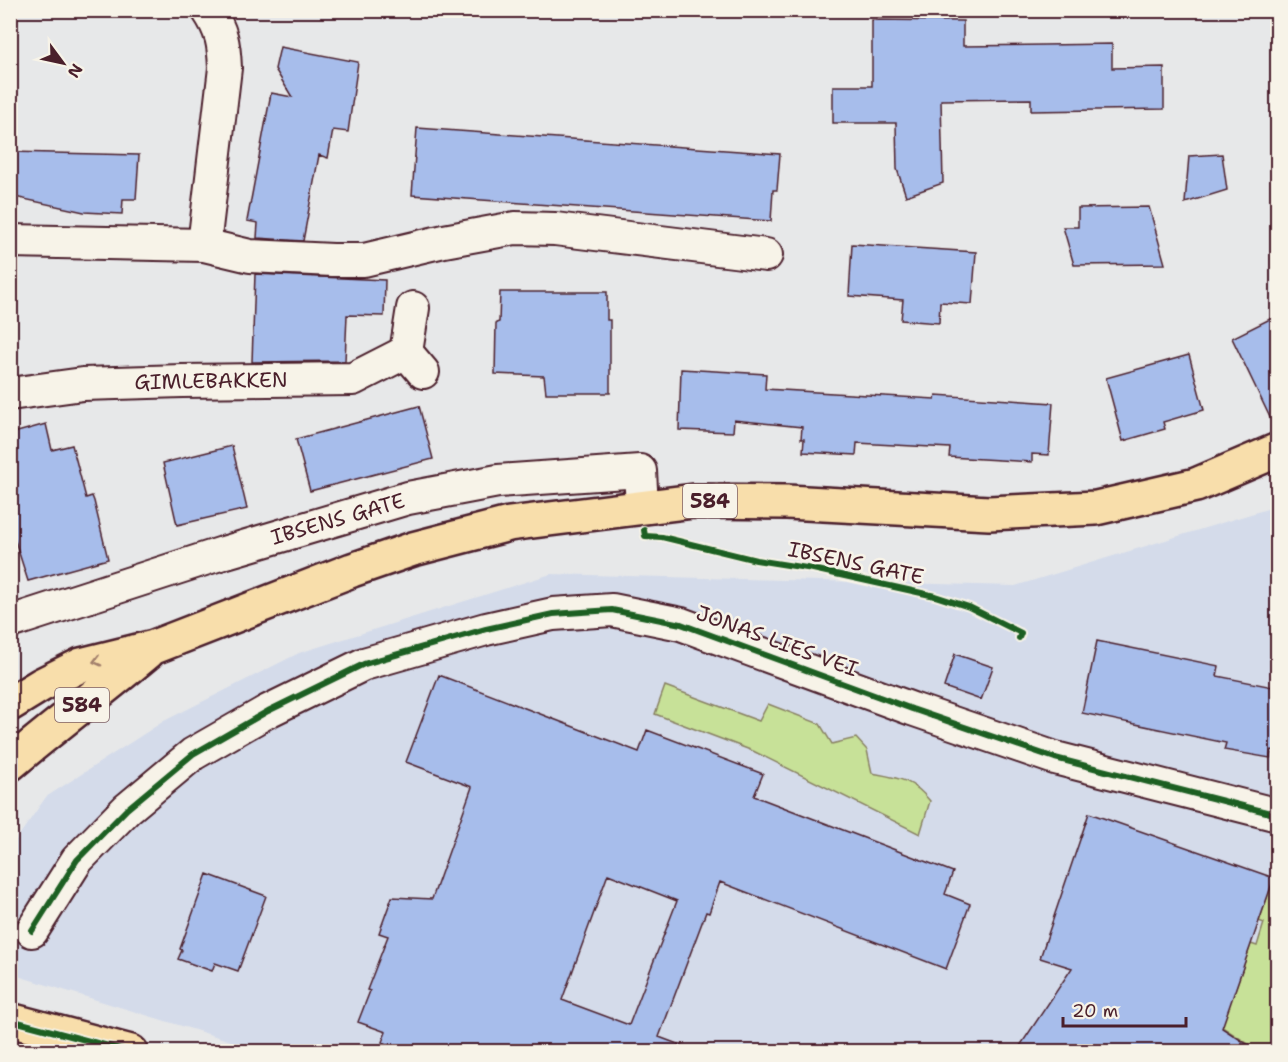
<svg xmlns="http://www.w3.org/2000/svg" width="1288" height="1062" viewBox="0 0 1288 1062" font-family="'Shantell Sans',sans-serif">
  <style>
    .built { fill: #d4dbea }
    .green { fill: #c7e198; stroke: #888062; stroke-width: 1.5 }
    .building { fill: #a7bdeb; stroke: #4a1f2b; stroke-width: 1.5; fill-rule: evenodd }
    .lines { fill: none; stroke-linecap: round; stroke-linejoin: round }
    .street-casing { stroke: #4a1f2b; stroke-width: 36 }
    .primary-casing { stroke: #4a1f2b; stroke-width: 38 }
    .street { stroke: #f7f3e8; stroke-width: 32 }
    .primary { stroke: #f8deab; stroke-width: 33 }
    .cycleway-casing { stroke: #f7f3e8; stroke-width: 10 }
    .cycleway { stroke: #1b5e20; stroke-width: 6 }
    .oneway { stroke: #a17e6b }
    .labels { text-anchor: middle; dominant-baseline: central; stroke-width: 5; stroke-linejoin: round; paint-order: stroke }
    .shield { fill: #f7f3e8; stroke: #7e5f64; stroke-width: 1.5 }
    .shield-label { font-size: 20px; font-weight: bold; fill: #4a1f2b }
    .street-label { font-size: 21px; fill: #4a1f2b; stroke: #f7f3e8 }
  </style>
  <rect width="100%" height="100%" fill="#e7e8e9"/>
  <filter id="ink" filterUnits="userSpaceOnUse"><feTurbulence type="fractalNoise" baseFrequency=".0167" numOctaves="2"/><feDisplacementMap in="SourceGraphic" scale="12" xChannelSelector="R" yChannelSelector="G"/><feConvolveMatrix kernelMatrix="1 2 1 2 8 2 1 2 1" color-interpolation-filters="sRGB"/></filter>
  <g filter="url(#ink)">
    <path class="built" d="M 1277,506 L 1277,1051 L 264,1051 L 11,974 L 11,847 L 46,797 L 164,721 L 299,653 L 551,574 L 1015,586 Z"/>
    <path class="green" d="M 665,686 L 759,721 L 768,704 L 820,724 L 832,744 L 856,738 L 867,750 L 872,773 C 899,778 912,779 930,801 L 920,834 L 753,751 L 655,714 Z
      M 1274,878 L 1277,878 L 1277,1051 L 1259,1051 L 1216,1023 L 1235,990 L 1251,944 L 1257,946 L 1264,923 L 1259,921 Z"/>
    <path class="building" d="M 872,20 L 963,21 L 963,46 L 1112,44 L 1112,68 L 1164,67 L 1164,109 L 1031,111 L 1031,99 L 941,100 L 943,183 L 906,196 L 897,169 L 896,123 L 833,123 L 833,86 L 872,86 Z
      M 280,47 L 358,62 L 348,132 L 333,130 L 328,158 L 319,155 L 303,241 L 257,238 L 258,223 L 247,221 L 271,93 L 292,97 L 275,69 Z
      M 417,128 L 780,154 L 777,190 L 773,190 L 771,221 L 412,195 Z
      M 10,152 L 139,155 L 136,199 L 123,199 L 122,214 L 84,212 L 10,196 Z
      M 1222,154 L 1227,190 L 1185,203 L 1189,156 Z
      M 1149,207 L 1165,264 L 1074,265 L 1063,227 L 1078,227 L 1078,208 Z
      M 852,244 L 976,252 L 972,304 L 940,302 L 939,323 L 901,320 L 903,300 L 849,296 Z
      M 255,274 L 385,280 L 384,316 L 347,315 L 345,361 L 252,362 Z
      M 500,292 L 607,292 L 607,320 L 610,320 L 610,393 L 546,393 L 544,376 L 495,374 L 496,323 L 499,322 Z
      M 1278,315 L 1278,432 L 1277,432 L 1232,338 Z
      M 1189,355 L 1204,410 L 1163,422 L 1165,429 L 1123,441 L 1106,378 Z
      M 681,369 L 766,374 L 765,389 L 935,399 L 936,395 L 1053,403 L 1049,455 L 1032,454 L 1032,462 L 949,457 L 950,448 L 857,443 L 856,455 L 803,452 L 804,439 L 801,439 L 802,427 L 734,420 L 733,432 L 679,430 Z
      M 419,406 L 433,459 L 310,491 L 296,439 Z
      M 46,424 L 52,450 L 72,445 L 86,498 L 92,496 L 94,501 L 108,559 L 28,581 L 10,525 L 10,434 Z
      M 232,446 L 247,509 L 177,525 L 163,463 Z
      M 1097,641 L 1219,666 L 1217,676 L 1278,688 L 1278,751 L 1271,750 L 1270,758 L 1224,750 L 1226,743 L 1082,713 Z
      M 955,654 L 993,667 L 981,700 L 944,687 Z
      M 439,675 L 639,752 L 647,730 L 763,774 L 754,796 L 953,872 L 945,894 L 970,904 L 946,969 L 720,882 L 709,913 L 706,912 L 659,1037 L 691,1049 L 690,1052 L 406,1052 L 382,1042 L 386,1032 L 358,1022 L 370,991 L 367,990 L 388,936 L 379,933 L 392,897 L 432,899 L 472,787 L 406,762 ZM 608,874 L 677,901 L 629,1025 L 562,1000 Z
      M 1089,813 L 1274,878 L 1222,1028 L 1259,1052 L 1016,1052 L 1072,968 L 1040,958 Z
      M 207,874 L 266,896 L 238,971 L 215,963 L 212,971 L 178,959 L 182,950 L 180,949 Z"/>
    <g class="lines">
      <g class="street-casing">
        <path id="street" d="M 10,241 L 204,245 L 250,256 L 333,260 L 364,260 L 444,241 L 515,228 L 555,229 L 766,255
          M 204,245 L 225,68 C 224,44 222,31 208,10
          M 413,308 L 406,352 L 423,372
          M 10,394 L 83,384 L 182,381 L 353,379 L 406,352
          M 10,622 L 223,553 L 408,498 L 498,481 L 640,471 L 642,507
          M 32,931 L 77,860 L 127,809 L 193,754 L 268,711 L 364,664 L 486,629 L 553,614 L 612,610 L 681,624 L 912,709 L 1055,758 L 1278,815"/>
      </g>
      <g class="primary-casing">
        <path id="primary" d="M 10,704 L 41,685 L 81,665 L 154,647 L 352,570 L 413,549 L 509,524 L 694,501 L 787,502 L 989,513 L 1096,508 L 1196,485 L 1278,450
          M 10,764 C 56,725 103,690 148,652
          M 10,1020 L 131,1052"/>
      </g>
      <use href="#street" class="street"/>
      <use href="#primary" class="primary"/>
      <g class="cycleway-casing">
        <path id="cycleway" d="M 644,530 L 645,536 L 662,537 L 756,560 L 813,569 L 935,596 L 969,607 L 1021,633 L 1019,638
          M 32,931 L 77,860 L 127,809 L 193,754 L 268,711 L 364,664 L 486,629 L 553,614 L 612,610 L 681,624 L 912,709 L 1055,758 L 1278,815
          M 10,1020 L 131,1052"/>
      </g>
      <use href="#cycleway" class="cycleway"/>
    </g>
    <defs><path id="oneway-chevron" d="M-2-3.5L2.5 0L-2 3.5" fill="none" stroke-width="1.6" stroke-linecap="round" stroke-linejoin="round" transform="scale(1.5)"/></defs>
    <use class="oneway" href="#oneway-chevron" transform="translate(97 661) rotate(166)"/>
  </g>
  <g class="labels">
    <g class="shield">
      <rect x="683" y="484" width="54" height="34" rx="4.5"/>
      <rect x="55" y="688" width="54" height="34" rx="4.5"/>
    </g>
    <g class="shield-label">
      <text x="710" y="501">584</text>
      <text x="82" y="705">584</text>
    </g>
    <g class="street-label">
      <text transform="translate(211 381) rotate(-1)">GIMLEBAKKEN</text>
      <text transform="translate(338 519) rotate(-16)">IBSENS GATE</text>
      <text transform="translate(856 563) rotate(12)">IBSENS GATE</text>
      <text transform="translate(777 641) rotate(20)">JONAS LIES VEI</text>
    </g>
  </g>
  <rect width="1288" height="1062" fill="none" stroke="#f7f3e8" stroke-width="36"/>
  <rect x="18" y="18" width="1252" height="1026" fill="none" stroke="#4a1f2b" stroke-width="2" filter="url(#ink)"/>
  <g transform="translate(63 63) rotate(123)" stroke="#f7f3e8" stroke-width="4.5" paint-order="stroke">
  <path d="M0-4.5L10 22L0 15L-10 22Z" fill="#4a1f2b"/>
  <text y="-9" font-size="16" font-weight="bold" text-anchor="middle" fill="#4a1f2b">N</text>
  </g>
  <path d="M1063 1017v9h123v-9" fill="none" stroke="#4a1f2b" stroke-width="3"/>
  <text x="1072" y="1017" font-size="18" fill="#4a1f2b" stroke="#f7f3e8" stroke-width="4.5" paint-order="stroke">20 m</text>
</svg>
